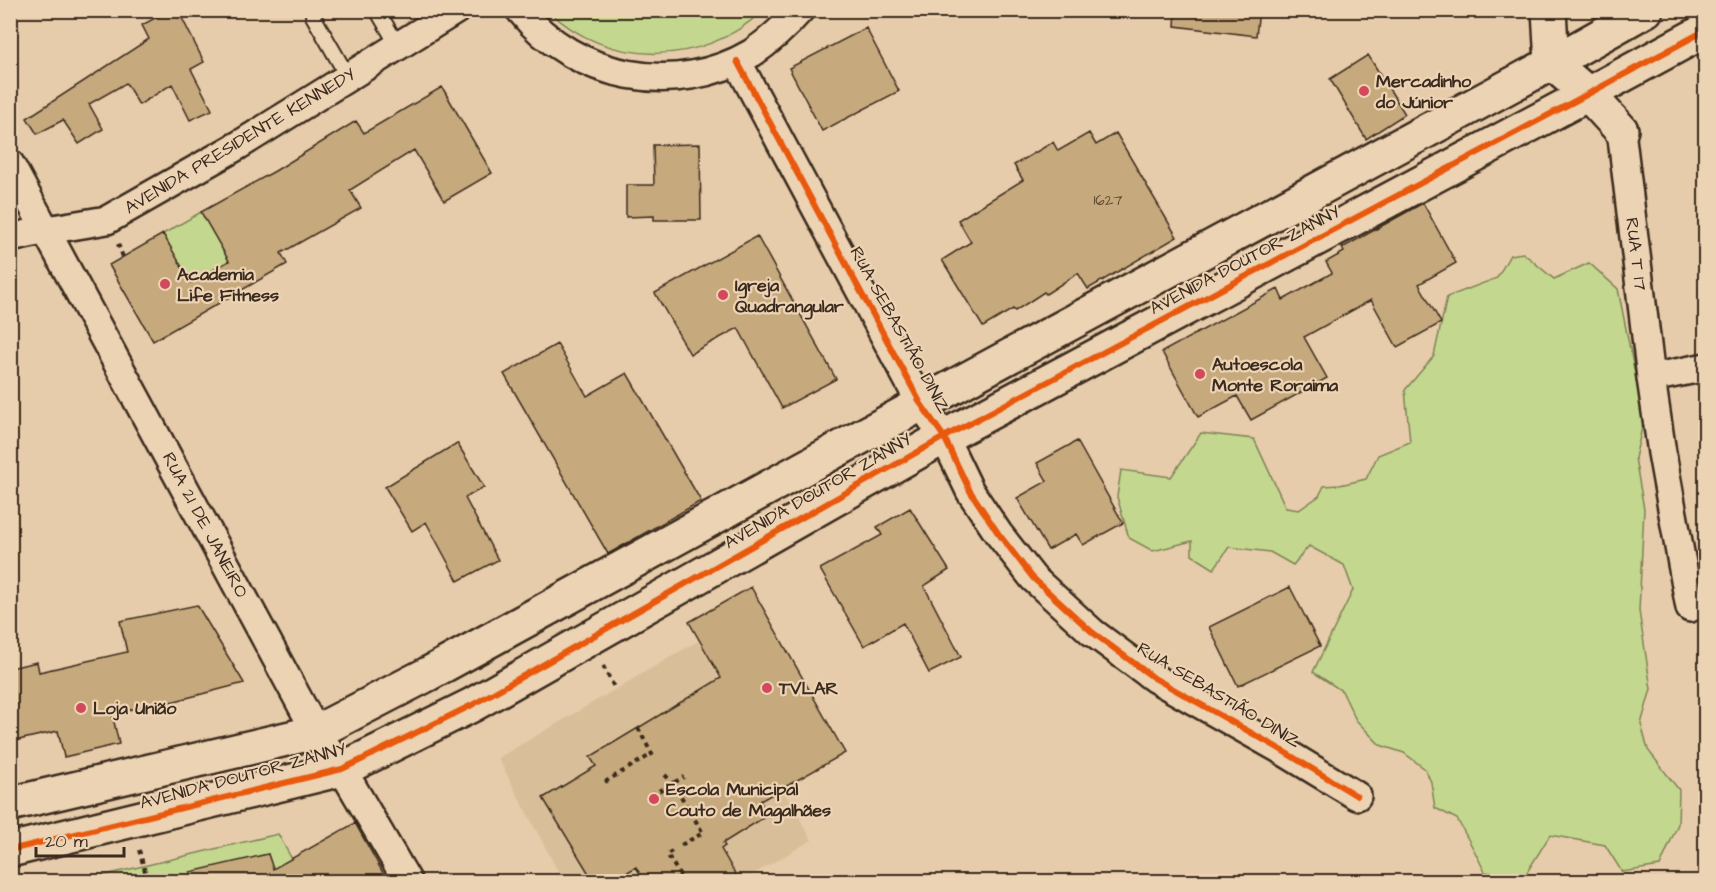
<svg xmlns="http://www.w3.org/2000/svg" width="1716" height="892" viewBox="0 0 1716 892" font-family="'Architects Daughter',sans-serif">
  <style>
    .built { fill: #d9bf99 }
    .green { fill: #c3d88e; stroke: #7f8156; stroke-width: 1.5 }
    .building { fill: #c6aa7d; stroke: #3b2a1e; stroke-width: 1.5 }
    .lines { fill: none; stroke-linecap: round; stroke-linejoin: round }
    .service-casing { stroke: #3b2a1e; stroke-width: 18 }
    .minor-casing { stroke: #3b2a1e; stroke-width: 32 }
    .tertiary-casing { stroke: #3b2a1e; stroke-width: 38 }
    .path { stroke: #3b2a1e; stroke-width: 4; stroke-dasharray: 4.5 4.5; stroke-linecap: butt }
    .service { stroke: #ecd3b4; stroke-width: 14 }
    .minor { stroke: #ecd3b4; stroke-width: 27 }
    .tertiary { stroke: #ecd3b4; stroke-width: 33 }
    .cycleway-casing { stroke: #ecd3b4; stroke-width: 10 }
    .cycleway { stroke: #e8590c; stroke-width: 6 }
    .poi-dot { fill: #d1495b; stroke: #ecd3b4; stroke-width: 2 }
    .labels { text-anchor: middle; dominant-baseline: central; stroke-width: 4.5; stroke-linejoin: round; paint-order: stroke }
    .number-label { font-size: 15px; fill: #5e4a36 }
    .poi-label { font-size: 18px; font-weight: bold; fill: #3b2a1e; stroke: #ecd3b4; text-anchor: start }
    .street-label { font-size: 18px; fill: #3b2a1e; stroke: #ecd3b4 }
  </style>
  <rect width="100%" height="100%" fill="#e6ccaa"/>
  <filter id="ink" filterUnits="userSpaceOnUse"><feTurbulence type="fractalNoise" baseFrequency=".0167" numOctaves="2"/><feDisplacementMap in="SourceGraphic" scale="12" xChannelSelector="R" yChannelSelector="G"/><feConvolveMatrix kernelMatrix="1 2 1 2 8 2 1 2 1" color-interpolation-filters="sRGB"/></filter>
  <g filter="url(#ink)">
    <path class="built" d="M 698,641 L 812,840 L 741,881 L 563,881 L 498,758 Z"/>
    <path class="green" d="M 549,11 L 762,11 C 704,67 607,68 549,11 Z
      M 201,212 L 229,261 L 191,283 L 163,234 Z
      M 1523,253 L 1554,279 L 1589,263 L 1618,289 L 1644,419 L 1635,458 L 1644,509 L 1639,611 L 1651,689 L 1641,724 L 1648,750 L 1679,790 L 1678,824 L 1660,866 L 1622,872 L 1605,845 L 1550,835 L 1524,877 L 1485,872 L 1474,850 L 1457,819 L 1435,808 L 1431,782 L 1425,769 L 1404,753 L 1380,745 L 1356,720 L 1342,691 L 1313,672 L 1353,590 L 1344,565 L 1309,546 L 1293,565 L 1270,552 L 1229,547 L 1214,569 L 1192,555 L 1192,541 L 1153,551 L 1129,538 L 1117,497 L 1121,470 L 1171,477 L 1201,433 L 1254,439 L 1286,508 L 1299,510 L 1319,496 L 1324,486 L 1340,485 L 1366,479 L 1378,455 L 1410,442 L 1405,390 L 1434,356 L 1447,297 L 1497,278 L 1510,255 Z
      M 278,834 L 304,881 L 76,882 Z"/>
    <path class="building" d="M 170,10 L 178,10 L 204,62 L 191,69 L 212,110 L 190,120 L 172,84 L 139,105 L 126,83 L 89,104 L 103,129 L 79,144 L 63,120 L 37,134 L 27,118 L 149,39 L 142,25 Z
      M 1176,10 L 1259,10 L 1256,36 L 1175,26 Z
      M 866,28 L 899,91 L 822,131 L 789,68 Z
      M 1368,55 L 1405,114 L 1366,139 L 1330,79 Z
      M 442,87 L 492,173 L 444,201 L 414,150 L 350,190 L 361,208 L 281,253 L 287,264 L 153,341 L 109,265 L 163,234 L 191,283 L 229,261 L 201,212 L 275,171 L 356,121 L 364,133 Z
      M 1089,133 L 1096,145 L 1116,133 L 1177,237 L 1088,289 L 1078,273 L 1046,294 L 1044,292 L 1015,311 L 1013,309 L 983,327 L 942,260 L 971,242 L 958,220 L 1023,180 L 1014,165 L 1053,142 L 1058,151 Z
      M 700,144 L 701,220 L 654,220 L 654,216 L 626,217 L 626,185 L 654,185 L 653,145 Z
      M 1423,203 L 1456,263 L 1419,284 L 1441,323 L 1397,347 L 1371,300 L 1304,337 L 1327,378 L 1251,420 L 1237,396 L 1198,417 L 1162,352 L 1278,289 L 1283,300 L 1332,273 L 1326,262 L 1344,252 L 1342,248 Z
      M 757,236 L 836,379 L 782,408 L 738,328 L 690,354 L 655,293 Z
      M 557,344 L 587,396 L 627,373 L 701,501 L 608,554 L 504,374 Z
      M 1077,441 L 1123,523 L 1083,545 L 1076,534 L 1048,550 L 1017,498 L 1047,481 L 1037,463 Z
      M 457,443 L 484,487 L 465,498 L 498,560 L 458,581 L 426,522 L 412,531 L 385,487 Z
      M 910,508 L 949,570 L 924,586 L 961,657 L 929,673 L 903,623 L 864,646 L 820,569 L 882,535 L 877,527 Z
      M 751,587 L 845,753 L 760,801 L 768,815 L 723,843 L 725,846 L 721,849 L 740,882 L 645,882 L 636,867 L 611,882 L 594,882 L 543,798 L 596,766 L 590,757 L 721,678 L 689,622 Z
      M 1290,587 L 1320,646 L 1238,686 L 1209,627 Z
      M 197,605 L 244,683 L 175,701 L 112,713 L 119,744 L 64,757 L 58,731 L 10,742 L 10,668 L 37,662 L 39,672 L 127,652 L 120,621 Z
      M 355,823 L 388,882 L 191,882 L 190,872 L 268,854 L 273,869 Z"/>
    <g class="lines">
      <g class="service-casing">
        <path id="service" d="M 377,10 L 398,46
          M 313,16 L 348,77"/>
      </g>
      <g class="minor-casing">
        <path id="minor" d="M 520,10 C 575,79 676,98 752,53 C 770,41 785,27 800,10
          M 737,61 L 921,404 L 944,437 L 970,491 L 998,533 L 1033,578 L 1092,632 L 1154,678 L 1278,748 L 1357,796
          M 1621,130 L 1651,378 L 1662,453 L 1690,608
          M 10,164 L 316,732 L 342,769 L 408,882
          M 10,238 L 47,230 L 107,220 L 239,145 L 456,10
          M 1651,378 L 1706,367"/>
      </g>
      <g class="tertiary-casing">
        <path id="tertiary" d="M 1549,10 L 1552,63 L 1588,94 L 1621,130
          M 10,804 L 316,732 L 428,674 L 921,404 L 1552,63 L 1646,10
          M 10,850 L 342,769 L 359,761 L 472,705 L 944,437 L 1588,94 L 1706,30"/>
      </g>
      <path class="path" d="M 118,244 L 123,257
        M 603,666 L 615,689
        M 638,728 L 654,758
        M 665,775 L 673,783 L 703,833 L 681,845
        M 605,782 L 652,754
        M 651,795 L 684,777
        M 139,850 L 148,882
        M 672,851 L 667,854 L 684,882"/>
      <use href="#service" class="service"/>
      <use href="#minor" class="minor"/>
      <use href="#tertiary" class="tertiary"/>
      <g class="cycleway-casing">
        <path id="cycleway" d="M 737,61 L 921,404 L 944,437 L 970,491 L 998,533 L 1033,578 L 1092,632 L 1154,678 L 1278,748 L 1357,796
          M 10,850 L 342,769 L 359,761 L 472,705 L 944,437 L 1588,94 L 1706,30"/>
      </g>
      <use href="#cycleway" class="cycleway"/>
    </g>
  </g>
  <g class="poi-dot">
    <circle cx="1364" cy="91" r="6"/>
    <circle cx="165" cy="284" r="6"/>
    <circle cx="723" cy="295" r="6"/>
    <circle cx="1200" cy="374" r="6"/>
    <circle cx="767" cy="688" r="6"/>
    <circle cx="81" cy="708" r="6"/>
    <circle cx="654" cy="799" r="6"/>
  </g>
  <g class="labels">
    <g class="number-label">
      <text x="1108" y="200">1627</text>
    </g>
    <g class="poi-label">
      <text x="1376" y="81">Mercadinho<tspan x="1376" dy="21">do Júnior</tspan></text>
      <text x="177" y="274">Academia<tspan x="177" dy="21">Life Fitness</tspan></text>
      <text x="735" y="285">Igreja<tspan x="735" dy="21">Quadrangular</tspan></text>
      <text x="1212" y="364">Autoescola<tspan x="1212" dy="21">Monte Roraima</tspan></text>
      <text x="779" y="688">TVLAR</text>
      <text x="93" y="708">Loja União</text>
      <text x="666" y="789">Escola Municipal<tspan x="666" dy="21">Couto de Magalhães</tspan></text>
    </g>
    <g class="street-label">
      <text transform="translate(240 141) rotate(-31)">AVENIDA PRESIDENTE KENNEDY</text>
      <text transform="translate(1636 254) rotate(83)">RUA T 17</text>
      <text transform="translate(1245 260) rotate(-28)">AVENIDA DOUTOR ZANNY</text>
      <text transform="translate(900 330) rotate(61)">RUA SEBASTIÃO DINIZ</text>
      <text transform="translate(818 491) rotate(-30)">AVENIDA DOUTOR ZANNY</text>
      <text transform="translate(205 525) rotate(62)">RUA 21 DE JANEIRO</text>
      <text transform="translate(1219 695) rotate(31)">RUA SEBASTIÃO DINIZ</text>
      <text transform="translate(243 776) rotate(-15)">AVENIDA DOUTOR ZANNY</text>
    </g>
  </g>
  <rect width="1716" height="892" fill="none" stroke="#ecd3b4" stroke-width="36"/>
  <rect x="18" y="18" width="1680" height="856" fill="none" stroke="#3b2a1e" stroke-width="2" filter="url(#ink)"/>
  <path d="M36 847v9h88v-9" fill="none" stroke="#3b2a1e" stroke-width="3"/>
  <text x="45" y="847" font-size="18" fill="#3b2a1e" stroke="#ecd3b4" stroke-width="4.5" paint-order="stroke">20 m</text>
</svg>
